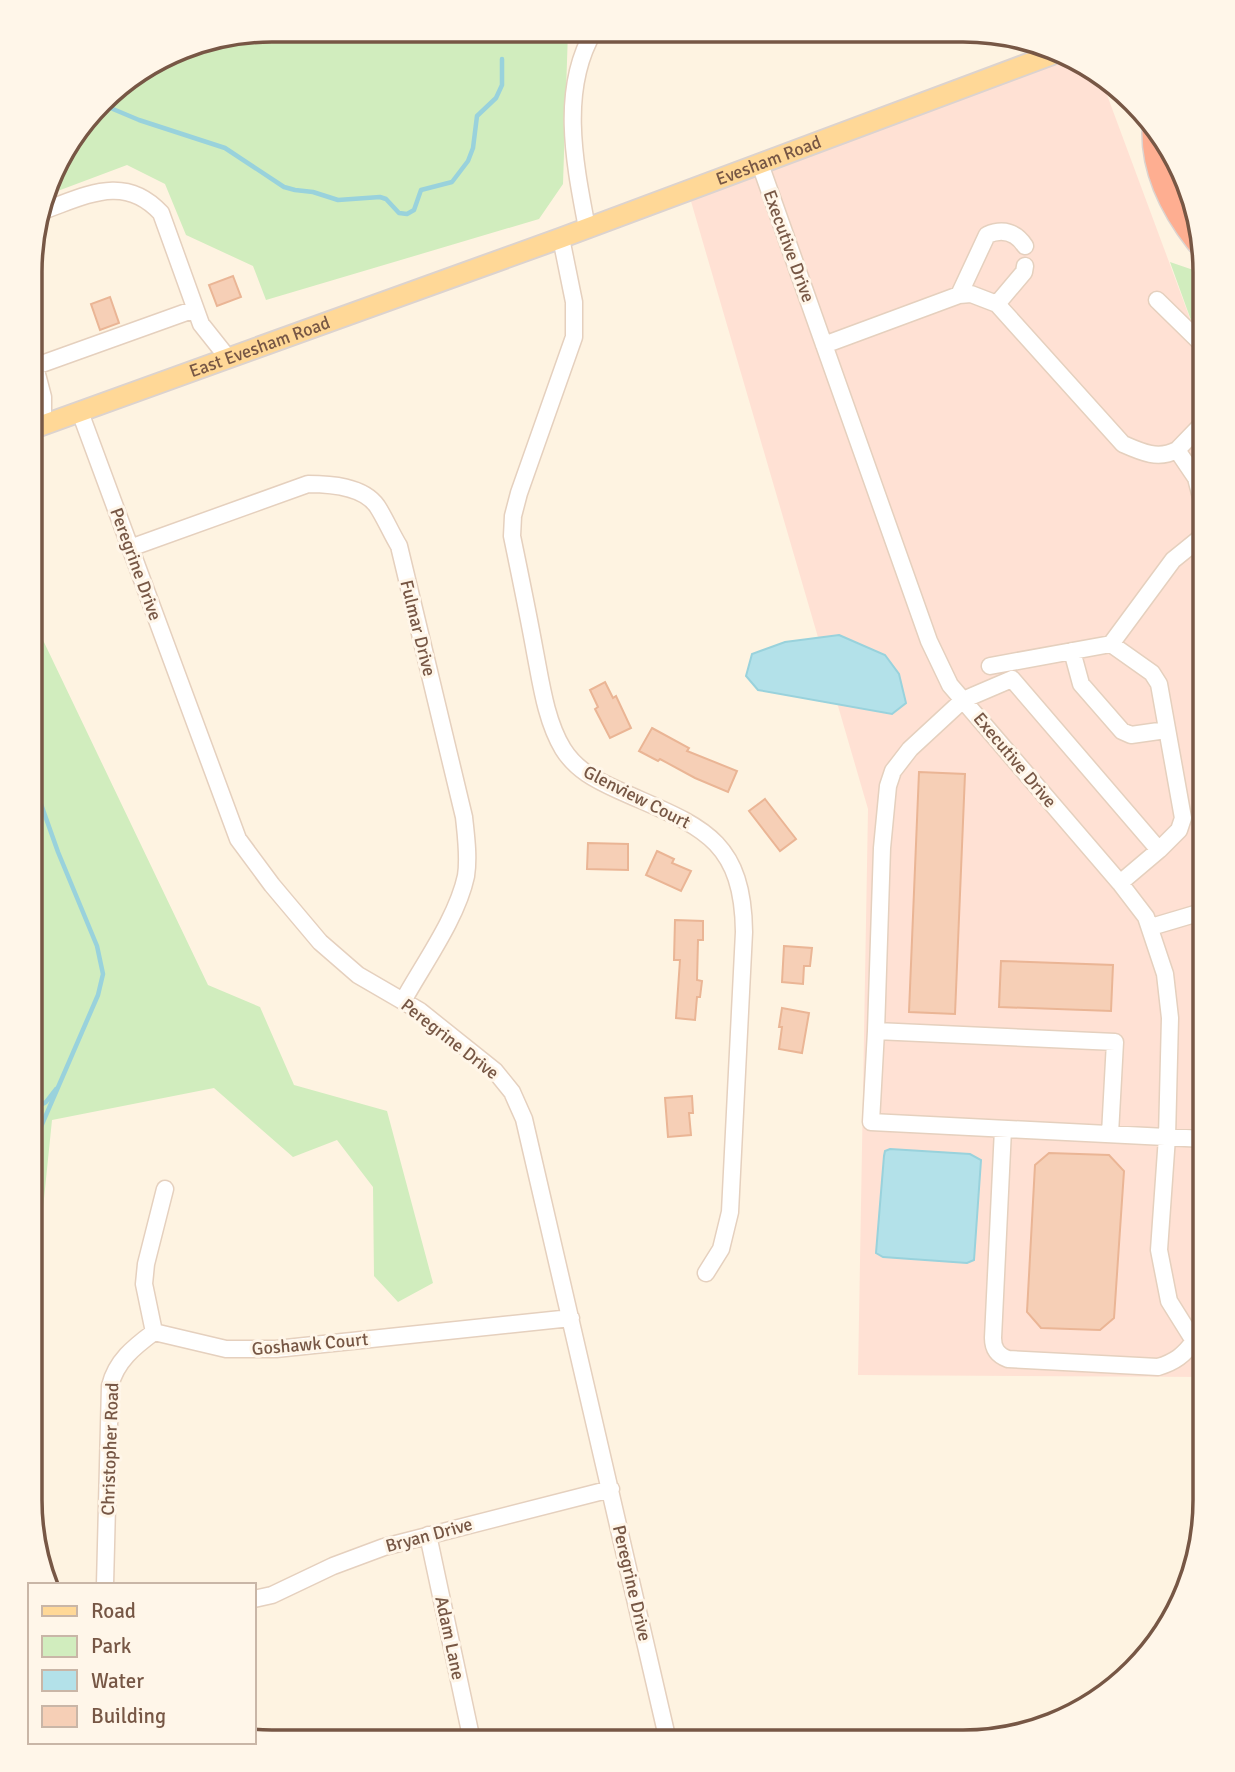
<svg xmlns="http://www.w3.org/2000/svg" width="1235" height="1772" viewBox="0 0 1235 1772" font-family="Signika,sans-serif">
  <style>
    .commercial { fill: #ffe1d4 }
    .green { fill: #d1edbe }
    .water { fill: #b3e1e9; stroke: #99d2dc; stroke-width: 2 }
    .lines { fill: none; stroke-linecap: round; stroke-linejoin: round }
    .stream { stroke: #99d2dc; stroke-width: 4.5 }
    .building { fill: #f6cfb6; stroke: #eab595; stroke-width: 2 }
    .minor-casing { stroke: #e5d0be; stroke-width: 19 }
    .major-casing { stroke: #dcd3cf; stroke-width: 23 }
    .highway-casing { stroke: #dcd3cf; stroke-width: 26 }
    .minor { stroke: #fff; stroke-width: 16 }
    .major { stroke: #ffd897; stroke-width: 19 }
    .highway { stroke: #feae91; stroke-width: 23 }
    .labels { text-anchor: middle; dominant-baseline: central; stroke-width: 6; stroke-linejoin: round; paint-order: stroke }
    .street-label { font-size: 18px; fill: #775745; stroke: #fff6e9 }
    .rim { fill: none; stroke: #775745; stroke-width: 3.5 }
  </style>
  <rect width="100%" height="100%" fill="#fef3e1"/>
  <path class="commercial" d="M 1051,55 L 1100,76 L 1205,359 L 1205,1377 L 858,1375 L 868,809 L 688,191 Z"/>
  <path class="green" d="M 272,30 L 568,31 L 563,184 L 539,219 L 266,300 L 253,266 L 186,235 L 165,184 L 127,165 L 47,195 L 62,151 L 113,90 L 194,43 Z
    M 1170,262 L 1205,274 L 1205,359 Z
    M 31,615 L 208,985 L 260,1007 L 294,1085 L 387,1111 L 433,1283 L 398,1302 L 374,1276 L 373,1187 L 337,1140 L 293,1157 L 214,1088 L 52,1120 L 30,1336 Z"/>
  <path class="water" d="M 839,635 L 885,655 L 899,674 L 906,703 L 892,714 L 758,690 L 746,676 L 752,654 L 785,642 Z
    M 890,1149 L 970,1154 L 981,1160 L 974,1260 L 967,1263 L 883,1257 L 876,1253 L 884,1156 L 885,1151 Z"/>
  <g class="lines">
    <path class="stream" d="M 101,104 L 139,120 L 225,148 L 284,187 L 295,190 L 313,192 L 338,200 L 380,197 L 386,199 L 399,213 L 407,214 L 414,210 L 421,190 L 452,182 L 468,161 L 473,148 L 477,116 L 496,98 L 502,85 L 502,59
      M 30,1111 L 46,1102 L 56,1089
      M 30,1152 L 98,995 L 103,974 L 97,946 L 58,852 L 31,776"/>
  </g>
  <path class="building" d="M 233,276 L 241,297 L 217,306 L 209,285 Z
    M 110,297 L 119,323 L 100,330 L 91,304 Z
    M 605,682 L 613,698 L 616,696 L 631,728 L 610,738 L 595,709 L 598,707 L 590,690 Z
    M 652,728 L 689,748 L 687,751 L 737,771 L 728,792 L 695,778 L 660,759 L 658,761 L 639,751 Z
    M 919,772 L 965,774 L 955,1014 L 909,1012 Z
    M 765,799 L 796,839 L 780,851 L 749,811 Z
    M 588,843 L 628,844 L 628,870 L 587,869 Z
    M 657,851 L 674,859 L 672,863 L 691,871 L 681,891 L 646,875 Z
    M 675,920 L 703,921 L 703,940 L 698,940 L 697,980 L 702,981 L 700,997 L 697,997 L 695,1020 L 676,1018 L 680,960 L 674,960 Z
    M 784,946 L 812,948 L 810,966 L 804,966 L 803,984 L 782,982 Z
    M 1001,961 L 1113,965 L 1111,1011 L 999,1007 Z
    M 782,1008 L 809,1013 L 802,1053 L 779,1049 L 782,1027 L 779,1027 Z
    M 692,1096 L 693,1113 L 689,1113 L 691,1135 L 668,1137 L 665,1098 Z
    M 1049,1153 L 1109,1155 L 1124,1171 L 1114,1318 L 1100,1330 L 1041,1328 L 1027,1312 L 1035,1165 Z"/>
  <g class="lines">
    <g class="minor-casing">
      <path id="minor" d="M 760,164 L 929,641 L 950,685 L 1120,883 L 1146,917 L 1165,974 L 1170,1018 L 1167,1137 L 1159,1250 L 1169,1301 L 1194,1341 L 1205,1349
        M 42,211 C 86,196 124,173 161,213 L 201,324 L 228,358
        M 587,228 C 575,165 559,90 594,31
        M 561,238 L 574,302 L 574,337 L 519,493 L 513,516 L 512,536 C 520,575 528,613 535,652 C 541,683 546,721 563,749 C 576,770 596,780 618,790 C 695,825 743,834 744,932 L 730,1212 L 721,1249 L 706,1273
        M 959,295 L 987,235 C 1003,228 1016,232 1025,246
        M 1157,300 L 1205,347
        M 997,304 L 1024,272 L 1025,266
        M 824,345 L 959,295 L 971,294 L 997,304 L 1123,444 C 1141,452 1158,460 1177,450 L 1196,478 L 1205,513
        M 32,355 L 43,397 L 43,425
        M 36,366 L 195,309
        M 80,412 L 238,839 L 272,885 L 320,942 L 358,975 L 420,1011 L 495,1071 L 512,1092 L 524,1119 L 668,1741
        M 1177,450 L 1205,421
        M 130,548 L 308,484 C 330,484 363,486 377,506 C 385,518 391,533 399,546 L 464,817 C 466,836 469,857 466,876 C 457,918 424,963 403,1001
        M 1111,644 L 1152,673 L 1159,684 L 1183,818 L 1179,830 L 1159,850
        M 1072,651 L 1081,684 L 1122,731 L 1131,735 L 1166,730
        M 990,666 L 1111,644 L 1173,560 L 1199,539 L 1205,527
        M 1201,912 L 1205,935
        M 1151,927 L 1205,911
        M 876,1031 L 882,848 L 888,786 L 893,771 L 910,749 L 963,700 L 1012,679 L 1159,850 L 1120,883
        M 1003,1129 L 993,1338 C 993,1348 997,1355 1008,1359 L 1158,1367 C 1175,1362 1184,1355 1194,1341
        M 1110,1134 L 1115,1042 L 876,1031 L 871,1122 L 1205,1139
        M 154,1332 L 226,1349 L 276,1349 L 571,1318
        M 154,1332 L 144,1284 L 146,1264 L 165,1189
        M 428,1535 L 472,1741
        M 105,1585 L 110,1386 C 116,1361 134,1347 154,1332
        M 254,1599 L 272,1595 L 333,1566 L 384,1547 L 611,1489"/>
    </g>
    <g class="major-casing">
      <g id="major">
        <path id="s1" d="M 32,429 L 561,238 L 1051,55"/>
      </g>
    </g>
    <g class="highway-casing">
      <path id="highway" d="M 1154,133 C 1154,174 1173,210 1198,242"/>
    </g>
    <use href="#minor" class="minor"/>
    <use href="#major" class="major"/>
    <use href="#highway" class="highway"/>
  </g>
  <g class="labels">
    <g class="street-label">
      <text stroke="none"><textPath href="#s1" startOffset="784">Evesham Road</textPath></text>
      <text transform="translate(789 246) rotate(70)">Executive Drive</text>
      <text stroke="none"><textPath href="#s1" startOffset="242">East Evesham Road</textPath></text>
      <text transform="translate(136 564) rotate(70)">Peregrine Drive</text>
      <text transform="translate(418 628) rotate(76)">Fulmar Drive</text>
      <text transform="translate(1015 760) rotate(50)">Executive Drive</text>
      <text transform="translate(637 797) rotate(27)">Glenview Court</text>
      <text transform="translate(450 1039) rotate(38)">Peregrine Drive</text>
      <text transform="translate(310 1344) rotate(-5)">Goshawk Court</text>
      <text transform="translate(110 1449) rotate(-88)">Christopher Road</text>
      <text transform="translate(429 1535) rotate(-15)">Bryan Drive</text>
      <text transform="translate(632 1583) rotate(77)">Peregrine Drive</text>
      <text transform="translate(450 1638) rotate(78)">Adam Lane</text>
    </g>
  </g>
  <path d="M0 0H1235V1772H0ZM272 42H963A230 230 0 0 1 1193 272V1500A230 230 0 0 1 963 1730H272A230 230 0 0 1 42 1500V272A230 230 0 0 1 272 42Z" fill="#fff6e9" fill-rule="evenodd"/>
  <path class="rim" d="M272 42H963A230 230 0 0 1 1193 272V1500A230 230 0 0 1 963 1730H272A230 230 0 0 1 42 1500V272A230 230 0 0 1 272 42Z"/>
  <rect x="28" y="1583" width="228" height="161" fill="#fff6e9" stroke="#c9b6a7" stroke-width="2"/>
  <rect x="42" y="1606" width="35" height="10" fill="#ffd897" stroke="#c9b6a7" stroke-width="2"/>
  <text x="91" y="1618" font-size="21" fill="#775745">Road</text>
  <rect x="42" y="1636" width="35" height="21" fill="#d1edbe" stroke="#c9b6a7" stroke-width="2"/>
  <text x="91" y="1653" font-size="21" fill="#775745">Park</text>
  <rect x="42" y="1670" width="35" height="21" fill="#b3e1e9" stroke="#c9b6a7" stroke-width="2"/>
  <text x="91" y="1688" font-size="21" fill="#775745">Water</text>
  <rect x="42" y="1706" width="35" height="21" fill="#f6cfb6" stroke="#c9b6a7" stroke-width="2"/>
  <text x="91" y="1723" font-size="21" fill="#775745">Building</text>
</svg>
